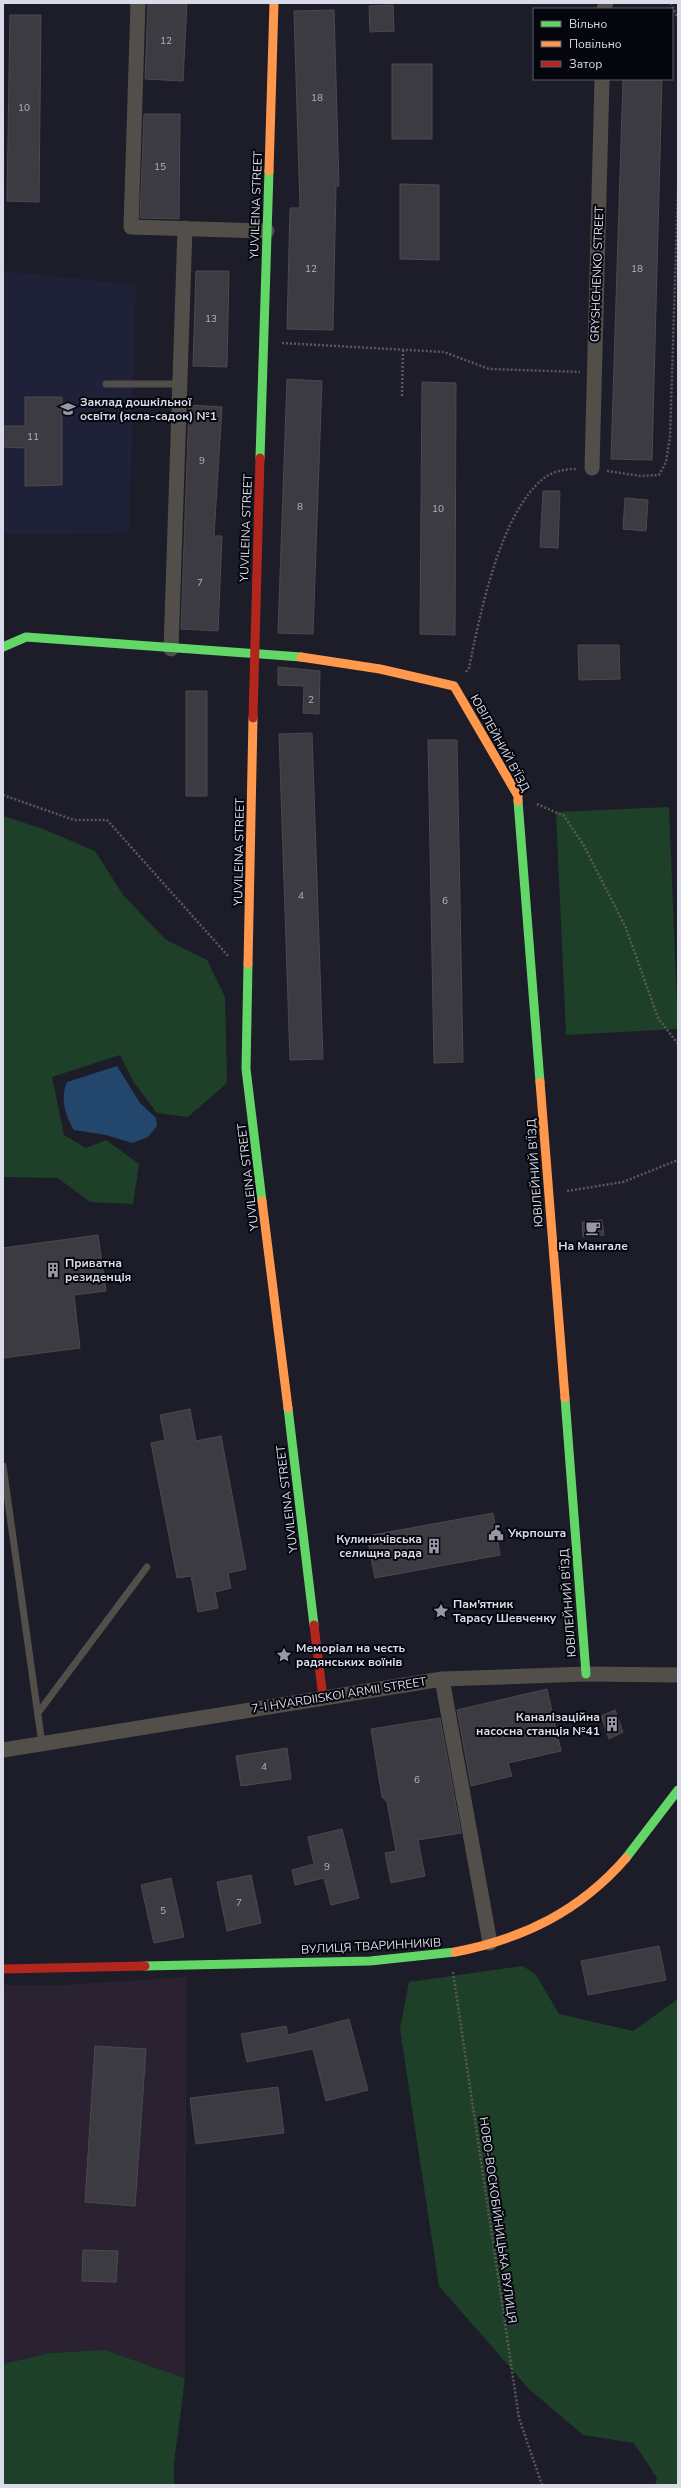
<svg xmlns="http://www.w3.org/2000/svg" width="681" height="2488" viewBox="0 0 681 2488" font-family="'Nunito Sans',sans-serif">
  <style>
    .built { fill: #1f2138 }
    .industrial { fill: #2a2230 }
    .green { fill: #1f4028 }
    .water { fill: #22466c }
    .building { fill: #3d3b42; stroke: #4c4850 }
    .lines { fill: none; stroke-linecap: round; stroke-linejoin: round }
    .path { stroke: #5b5958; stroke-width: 2.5; stroke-dasharray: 2 2; stroke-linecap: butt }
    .lane { stroke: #524f4a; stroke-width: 7 }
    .street { stroke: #524f4a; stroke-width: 15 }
    .fast { stroke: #63d668; stroke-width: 9 }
    .slow { stroke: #ff974d; stroke-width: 9 }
    .jam { stroke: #b3261e; stroke-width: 9 }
    .labels { text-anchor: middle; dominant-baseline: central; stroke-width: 4; stroke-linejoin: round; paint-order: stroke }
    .number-label { font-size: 10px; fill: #b2b3be }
    .street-label { font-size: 12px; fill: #d9dbe8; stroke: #05060d }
    .poi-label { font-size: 12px; font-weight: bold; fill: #d9dbe8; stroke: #05060d; text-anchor: start }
  </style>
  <rect width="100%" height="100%" fill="#1c1d28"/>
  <path class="built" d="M 3,271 L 136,285 L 129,533 L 3,534 Z"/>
  <path class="industrial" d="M 187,1977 L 185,2378 L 104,2350 L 50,2353 L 3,2364 L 3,1985 L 63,1985 Z"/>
  <path class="green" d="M 669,807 L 678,1029 L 566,1035 L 556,812 Z
    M 3,816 L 43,829 L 95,851 L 123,895 L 166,940 L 207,960 L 225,997 L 227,1083 L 188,1117 L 157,1113 L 133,1081 L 120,1055 L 52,1077 L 64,1135 L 86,1148 L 106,1140 L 139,1164 L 133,1204 L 90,1202 L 58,1178 L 3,1177 Z
    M 523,1966 L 536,1975 L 559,2014 L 633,2031 L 678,1999 L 678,2485 L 655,2485 L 657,2478 L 634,2443 L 583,2435 L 528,2388 L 439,2286 L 400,2029 L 409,1982 Z
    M 104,2350 L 185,2378 L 174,2463 L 174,2485 L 3,2485 L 3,2364 L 50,2353 Z"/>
  <path class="water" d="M 117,1066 L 140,1103 L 156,1118 L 157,1126 L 148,1137 L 132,1143 L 106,1135 L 74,1130 C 65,1115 60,1098 67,1082 Z"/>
  <path class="building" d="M 148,3 L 187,3 L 183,81 L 145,79 Z
    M 393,5 L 394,31 L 370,32 L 369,6 Z
    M 334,10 L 339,186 L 336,186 L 333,330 L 287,329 L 290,208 L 300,208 L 294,11 Z
    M 10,15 L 41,15 L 39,202 L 7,201 Z
    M 392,64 L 432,64 L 432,139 L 392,139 Z
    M 623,79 L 662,79 L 652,460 L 611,459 Z
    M 144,114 L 180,114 L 179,219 L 140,218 Z
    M 400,184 L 439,185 L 439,260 L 400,259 Z
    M 196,271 L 229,271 L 227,367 L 193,366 Z
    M 287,379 L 322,381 L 313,634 L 278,633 Z
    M 422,382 L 456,383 L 455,635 L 420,634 Z
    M 25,397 L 62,397 L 62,485 L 25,486 L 25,448 L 3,447 L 3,426 L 25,426 Z
    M 189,405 L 222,407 L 214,536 L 222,536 L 218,631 L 181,629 Z
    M 543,491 L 560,491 L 558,548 L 540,547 Z
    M 625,498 L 648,500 L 646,531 L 623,529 Z
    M 578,645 L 619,645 L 620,679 L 579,680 Z
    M 278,667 L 320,671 L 319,714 L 303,713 L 304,686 L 278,685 Z
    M 186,691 L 207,691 L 207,796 L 186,796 Z
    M 312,733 L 323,1059 L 290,1060 L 279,734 Z
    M 428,740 L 457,740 L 463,1062 L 434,1063 Z
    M 602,1220 L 604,1235 L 583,1237 L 582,1222 Z
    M 98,1235 L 106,1291 L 74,1295 L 80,1348 L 3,1358 L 3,1248 Z
    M 190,1409 L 196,1441 L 221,1436 L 246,1569 L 228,1573 L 231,1588 L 215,1592 L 218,1608 L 198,1612 L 191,1576 L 177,1578 L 151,1443 L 165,1440 L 160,1415 Z
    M 493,1513 L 500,1555 L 375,1578 L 367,1536 Z
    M 547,1689 L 561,1751 L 508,1763 L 512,1776 L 471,1786 L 457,1710 Z
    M 615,1710 L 623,1732 L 609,1739 L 601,1716 Z
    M 440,1718 L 461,1833 L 418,1840 L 425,1876 L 391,1883 L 385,1853 L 396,1851 L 387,1802 L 382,1797 L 371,1729 Z
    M 287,1748 L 291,1779 L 241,1786 L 236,1756 Z
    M 342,1829 L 359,1898 L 331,1905 L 324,1878 L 295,1885 L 292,1870 L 314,1864 L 308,1837 Z
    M 251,1875 L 261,1923 L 227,1931 L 217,1882 Z
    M 171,1878 L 184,1937 L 154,1943 L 141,1885 Z
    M 659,1946 L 666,1980 L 588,1995 L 581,1961 Z
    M 349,2019 L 368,2090 L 326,2101 L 313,2049 L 247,2062 L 241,2034 L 286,2026 L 288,2035 Z
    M 95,2046 L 146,2049 L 135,2206 L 85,2202 Z
    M 278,2087 L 284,2133 L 196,2144 L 190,2098 Z
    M 83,2250 L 118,2251 L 116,2282 L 82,2281 Z"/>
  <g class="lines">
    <path class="path" d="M 671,3 L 678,19
      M 282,343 L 444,352 L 489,369 L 580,372
      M 402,396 L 403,350
      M 607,471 L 641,476 L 659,475 L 666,462 L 670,437 L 678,188
      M 466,672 L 469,668 C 480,614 500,513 544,478 C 553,471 566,469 576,469
      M 3,795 L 74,820 L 107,820 L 229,957
      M 537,804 L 564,816 L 583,844 L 626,928 L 658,1018 L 678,1044
      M 567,1191 L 623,1182 L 678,1160
      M 453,1972 L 519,2418 L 542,2485"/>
    <path class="lane" d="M 106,384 L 180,384
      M 3,1466 L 42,1744
      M 38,1713 L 147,1567"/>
    <path class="street" d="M 138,3 L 131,227 L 267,231
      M 604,9 L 606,3
      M 592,468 L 602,79
      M 171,649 L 185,228
      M 442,1679 L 490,1943
      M 3,1750 L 442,1679 L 586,1674 L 678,1675"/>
    <path class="fast" d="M 260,458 L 269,171
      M 3,647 L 26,637 L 301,657
      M 518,801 L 540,1082
      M 248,964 L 246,1069 L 262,1201
      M 565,1398 L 586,1674
      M 288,1408 L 314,1625
      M 626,1858 L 678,1790
      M 145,1966 L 370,1961 L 455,1952"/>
    <path class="slow" d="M 269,171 L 274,3
      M 301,657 L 380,669 L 454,686 L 518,796 L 518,801
      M 248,964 L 253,718
      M 540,1082 L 565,1398
      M 262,1201 L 288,1408
      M 455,1952 C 523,1939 580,1911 626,1858"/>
    <path class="jam" d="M 253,718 L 260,458
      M 314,1625 L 323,1698
      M 3,1969 L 145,1966"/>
  </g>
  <defs>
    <g id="school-bare" transform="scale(1.2)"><path d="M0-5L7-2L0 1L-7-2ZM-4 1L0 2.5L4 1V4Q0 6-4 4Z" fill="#9798a5" stroke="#05060d" stroke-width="2.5" paint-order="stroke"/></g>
    <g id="cafe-bare" transform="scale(1.2)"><path d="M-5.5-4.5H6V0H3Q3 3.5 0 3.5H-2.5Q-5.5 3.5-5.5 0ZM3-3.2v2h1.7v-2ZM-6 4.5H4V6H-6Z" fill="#9798a5" stroke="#05060d" stroke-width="2.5" paint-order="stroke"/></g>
    <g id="building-bare" transform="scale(1.2)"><path d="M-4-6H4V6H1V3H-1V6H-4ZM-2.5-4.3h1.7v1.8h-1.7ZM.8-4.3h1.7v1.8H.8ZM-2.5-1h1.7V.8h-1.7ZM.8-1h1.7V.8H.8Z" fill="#9798a5" stroke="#05060d" stroke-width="2.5" paint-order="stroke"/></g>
    <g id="civic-bare" transform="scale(1.2)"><path d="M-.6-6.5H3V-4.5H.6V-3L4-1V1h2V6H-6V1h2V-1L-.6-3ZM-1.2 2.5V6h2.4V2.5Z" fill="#9798a5" stroke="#05060d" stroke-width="2.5" paint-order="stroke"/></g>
    <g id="sight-bare" transform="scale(1.2)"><path d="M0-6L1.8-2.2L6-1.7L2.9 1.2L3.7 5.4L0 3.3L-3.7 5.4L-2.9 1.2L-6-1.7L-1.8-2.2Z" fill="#9798a5" stroke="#05060d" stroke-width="2.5" paint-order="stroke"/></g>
  </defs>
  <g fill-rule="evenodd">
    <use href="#school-bare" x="68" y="409"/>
    <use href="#cafe-bare" x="593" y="1228"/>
    <use href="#building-bare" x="53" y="1270"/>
    <use href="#civic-bare" x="496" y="1533"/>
    <use href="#building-bare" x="434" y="1546"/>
    <use href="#sight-bare" x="441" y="1611"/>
    <use href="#sight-bare" x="284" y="1655"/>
    <use href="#building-bare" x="612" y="1724"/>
  </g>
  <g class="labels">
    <g class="number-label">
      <text x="166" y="41">12</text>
      <text x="317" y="98">18</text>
      <text x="24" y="108">10</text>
      <text x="160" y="167">15</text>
      <text x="311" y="269">12</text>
      <text x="637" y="269">18</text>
      <text x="211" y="319">13</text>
      <text x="33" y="437">11</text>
      <text x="202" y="461">9</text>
      <text x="300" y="507">8</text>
      <text x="438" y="509">10</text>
      <text x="200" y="583">7</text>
      <text x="311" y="700">2</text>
      <text x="301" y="896">4</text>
      <text x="445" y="901">6</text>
      <text x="264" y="1767">4</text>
      <text x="417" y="1780">6</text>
      <text x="327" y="1867">9</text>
      <text x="239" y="1903">7</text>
      <text x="163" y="1911">5</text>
    </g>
    <g class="street-label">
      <text transform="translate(256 205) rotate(-88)">YUVILEINA STREET</text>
      <text transform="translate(597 274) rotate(-88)">GRYSHCHENKO STREET</text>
      <text transform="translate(246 528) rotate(-88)">YUVILEINA STREET</text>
      <text transform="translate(500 743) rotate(61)">ЮВІЛЕЙНИЙ В'ЇЗД</text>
      <text transform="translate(239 852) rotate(-89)">YUVILEINA STREET</text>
      <text transform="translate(535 1173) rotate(-94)">ЮВІЛЕЙНИЙ В'ЇЗД</text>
      <text transform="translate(248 1177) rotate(-97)">YUVILEINA STREET</text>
      <text transform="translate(287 1499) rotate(-97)">YUVILEINA STREET</text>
      <text transform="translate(568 1603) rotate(-94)">ЮВІЛЕЙНИЙ В'ЇЗД</text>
      <text transform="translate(339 1695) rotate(-9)">7-I HVARDIISKOI ARMII STREET</text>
      <text transform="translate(371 1946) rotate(-3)">ВУЛИЦЯ ТВАРИННИКІВ</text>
      <text transform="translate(498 2220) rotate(82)">НОВО-ВОСКОБІЙНИЦЬКА ВУЛИЦЯ</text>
    </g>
    <g class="poi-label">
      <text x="80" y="402">Заклад дошкільної<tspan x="80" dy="14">освіти (ясла-садок) №1</tspan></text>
      <text x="593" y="1246" text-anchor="middle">На Мангале</text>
      <text x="65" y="1263">Приватна<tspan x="65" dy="14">резиденція</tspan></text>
      <text x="508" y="1533">Укрпошта</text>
      <text x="422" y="1539" text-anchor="end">Кулиничівська<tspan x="422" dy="14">селищна рада</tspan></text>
      <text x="453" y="1604">Пам'ятник<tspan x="453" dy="14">Тарасу Шевченку</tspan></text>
      <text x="296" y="1648">Меморіал на честь<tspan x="296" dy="14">радянських воїнів</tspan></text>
      <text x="600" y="1717" text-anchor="end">Каналізаційна<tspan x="600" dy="14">насосна станція №41</tspan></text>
    </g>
  </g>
  <rect width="681" height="2488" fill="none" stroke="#d9dbe8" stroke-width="8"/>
  <rect x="533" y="8" width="140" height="72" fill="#05060d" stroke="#5a5b65"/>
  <rect x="541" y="21" width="20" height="6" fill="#63d668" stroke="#5a5b65"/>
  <text x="569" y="28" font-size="12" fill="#d9dbe8">Вільно</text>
  <rect x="541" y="41" width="20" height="6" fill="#ff974d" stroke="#5a5b65"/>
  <text x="569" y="48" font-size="12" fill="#d9dbe8">Повільно</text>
  <rect x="541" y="61" width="20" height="6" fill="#b3261e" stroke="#5a5b65"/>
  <text x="569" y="68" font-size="12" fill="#d9dbe8">Затор</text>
</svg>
